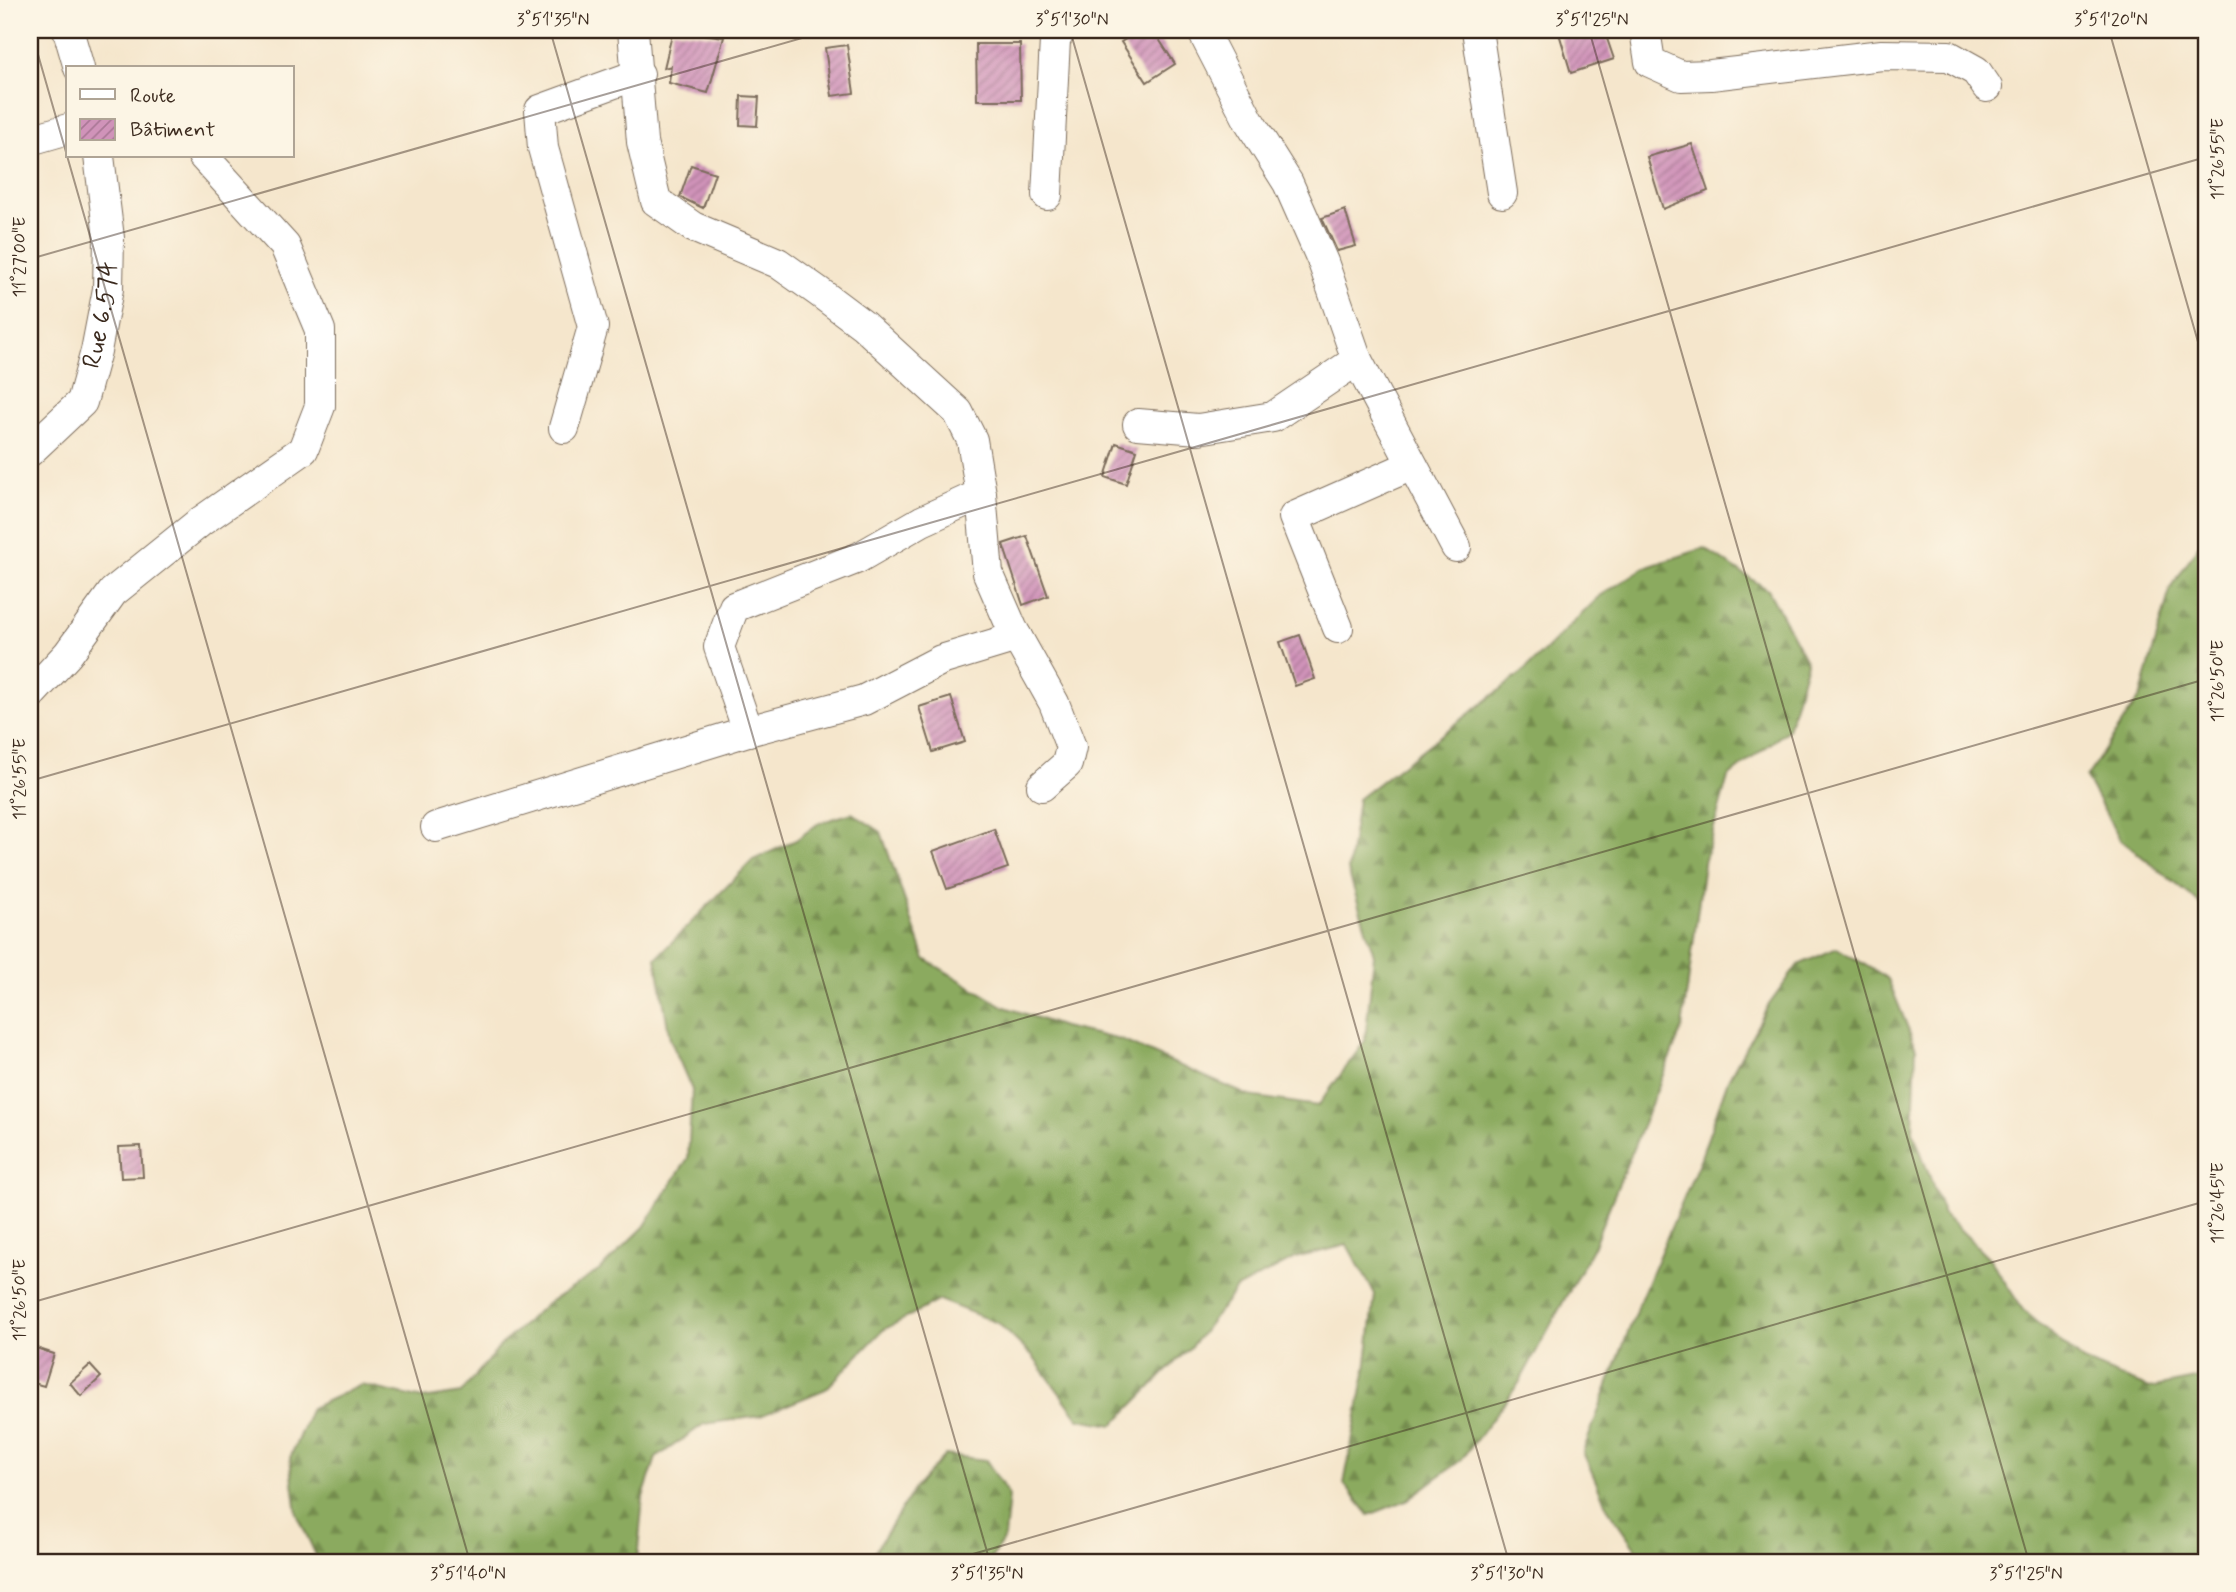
<svg xmlns="http://www.w3.org/2000/svg" width="2236" height="1592" viewBox="0 0 2236 1592" font-family="Mynerve,sans-serif">
  <style>
    .forest { fill: url(#forest-firs); stroke: #636a3e; stroke-width: 2 }
    .building { fill: url(#building-hatch) }
    .lines { fill: none; stroke-linecap: round; stroke-linejoin: round }
    .minor-casing { stroke: #7c6c5b; stroke-width: 32 }
    .minor { stroke: #fff; stroke-width: 30 }
    .ticks { fill: none; stroke: #3b2a1e; stroke-width: 2; stroke-opacity: 0.45 }
    .labels { text-anchor: middle; dominant-baseline: central; stroke-width: 5; stroke-linejoin: round; paint-order: stroke }
    .street-label { font-size: 26px; fill: #3b2a1e; stroke: #fcf5e5 }
    .neatline { fill: none; stroke: #3b2a1e; stroke-width: 2.5 }
    .ticks-label { font-size: 18px; text-anchor: middle; fill: #3b2a1e }
  </style>
  <defs>
    <pattern id="forest-firs" width="22" height="20" patternUnits="userSpaceOnUse" patternTransform="scale(1.75)"><rect width="22" height="20" fill="#8baa5e"/><path d="M5 1l3.5 6h-7zM16 11l3.5 6h-7z" fill="#738b4d"/></pattern>
    <pattern id="building-hatch" width="6" height="6" patternUnits="userSpaceOnUse" patternTransform="scale(1.75)"><rect width="6" height="6" fill="#d093b9"/><path d="M-1 1l2-2M0 6l6-6M5 7l2-2" fill="none" stroke="#aa7896"/></pattern>
  </defs>
  <rect width="100%" height="100%" fill="#fcf5e5"/>
  <filter id="ink" filterUnits="userSpaceOnUse"><feTurbulence type="fractalNoise" baseFrequency=".0143" numOctaves="2"/><feDisplacementMap in="SourceGraphic" scale="14" xChannelSelector="R" yChannelSelector="G"/><feConvolveMatrix kernelMatrix="1 2 1 2 8 2 1 2 1" color-interpolation-filters="sRGB"/></filter>
  <filter id="wash" filterUnits="userSpaceOnUse"><feTurbulence type="fractalNoise" baseFrequency=".00686" numOctaves="4" result="noise"/><feDisplacementMap in="SourceGraphic" scale="28" xChannelSelector="R" yChannelSelector="G"/><feGaussianBlur stdDeviation="1.57" result="paint"/><feColorMatrix in="noise" values="0 0 0 0 0 0 0 0 0 0 0 0 0 0 0 0 0 1.4 0 .05"/><feComposite in="paint" operator="in"/></filter>
  <g filter="url(#wash)">
    <rect width="100%" height="100%" fill="#f5e6cc"/>
    <path class="forest" d="M 2206,533 L 2206,908 L 2120,839 L 2086,778 L 2141,695 L 2170,590 Z
      M 1704,548 L 1768,590 L 1807,662 L 1788,730 L 1728,777 L 1704,863 L 1682,1028 L 1593,1247 L 1519,1383 L 1461,1460 L 1407,1500 L 1369,1515 L 1344,1484 L 1367,1362 L 1375,1294 L 1347,1245 L 1295,1258 L 1236,1289 L 1195,1342 L 1113,1425 L 1079,1419 L 1033,1357 L 998,1323 L 939,1300 L 883,1330 L 826,1389 L 760,1416 L 704,1424 L 656,1458 L 643,1497 L 637,1562 L 319,1562 L 297,1514 L 290,1458 L 311,1408 L 361,1385 L 423,1399 L 461,1393 L 501,1345 L 546,1304 L 600,1270 L 644,1227 L 688,1158 L 692,1090 L 670,1039 L 656,958 L 753,860 L 796,840 L 819,823 L 852,813 L 881,832 L 925,959 L 1005,1007 L 1063,1027 L 1121,1040 L 1249,1096 L 1318,1106 L 1365,1041 L 1374,955 L 1348,870 L 1358,799 L 1522,673 L 1600,596 L 1644,568 Z
      M 1837,948 L 1888,979 L 1916,1048 L 1913,1131 L 1943,1213 L 1990,1259 L 2023,1310 L 2083,1361 L 2149,1388 L 2206,1377 L 2206,1562 L 1645,1562 L 1607,1507 L 1583,1452 L 1641,1298 L 1700,1160 L 1728,1080 L 1768,1006 L 1798,965 Z
      M 945,1455 L 986,1460 L 1009,1496 L 1005,1537 L 989,1562 L 868,1562 L 915,1488 Z"/>
    <g id="blocks">
      <path class="building" d="M 673,30 L 724,37 L 708,93 L 669,83 L 671,66 L 664,68 Z
        M 1141,30 L 1153,30 L 1175,64 L 1147,82 L 1121,42 Z
        M 1558,30 L 1604,30 L 1614,59 L 1571,73 Z
        M 976,44 L 1020,44 L 1021,100 L 977,100 Z
        M 847,45 L 854,93 L 832,96 L 825,48 Z
        M 741,96 L 759,97 L 757,126 L 740,125 Z
        M 1692,144 L 1708,191 L 1663,209 L 1647,157 Z
        M 691,165 L 715,173 L 703,208 L 680,197 Z
        M 1345,210 L 1356,246 L 1337,251 L 1322,218 Z
        M 1116,443 L 1137,450 L 1126,484 L 1105,477 Z
        M 1027,536 L 1048,596 L 1023,605 L 1003,544 Z
        M 1300,635 L 1315,679 L 1295,686 L 1280,642 Z
        M 951,697 L 965,742 L 933,752 L 919,707 Z
        M 994,829 L 1008,868 L 947,889 L 933,851 Z
        M 141,1146 L 143,1177 L 121,1178 L 119,1147 Z
        M 30,1346 L 54,1354 L 44,1386 L 30,1382 Z
        M 90,1365 L 101,1377 L 81,1396 L 70,1383 Z"/>
    </g>
  </g>
  <g filter="url(#ink)">
    <use href="#blocks" fill-opacity="0" stroke="#7c6c5b" stroke-width="2"/>
    <g class="lines">
      <g class="minor-casing">
        <g id="minor">
          <path d="M 68,30 L 79,68"/>
          <path d="M 633,30 L 642,142 L 656,201 L 693,227 L 778,263 L 819,292 L 863,325 L 958,412 L 972,440 L 981,494 L 988,573 L 1012,628 L 1054,703 L 1071,747 L 1067,764 L 1042,786"/>
          <path d="M 1202,30 L 1249,121 L 1288,183 L 1323,262 L 1357,360 L 1456,547"/>
          <path d="M 1477,30 L 1502,193"/>
          <path d="M 1645,30 L 1650,62 L 1681,76 L 1711,75 L 1882,55 L 1949,56 L 1976,71 L 1987,87"/>
          <path d="M 30,140 L 68,129"/>
          <path d="M 1047,195 L 1055,40 L 1061,30"/>
          <path d="M 1138,424 L 1198,429 L 1273,417 L 1357,360"/>
          <path d="M 564,428 L 593,327 L 543,148 L 540,110 L 639,74"/>
          <path id="s1" d="M 30,451 L 82,402 L 96,351 L 108,289 L 109,238 L 99,156"/>
          <path d="M 1338,628 L 1294,517 L 1412,465"/>
          <path d="M 30,695 L 68,654 L 113,592 L 200,522 L 303,450 L 320,406 L 320,330 L 285,246 L 203,156"/>
          <path d="M 748,731 L 864,700 L 941,660 L 1017,637"/>
          <path d="M 436,827 L 748,731 L 719,647 L 734,607 L 858,558 L 922,521 L 981,494"/>
        </g>
      </g>
      <use href="#minor" class="minor"/>
    </g>
  </g>
  <path class="ticks" d="M 31,30 L 470,1562M 550,30 L 990,1562M 1070,30 L 1509,1562M 1589,30 L 2029,1562M 2109,30 L 2206,370M 30,259 L 830,30M 30,781 L 2206,157M 30,1303 L 2206,679M 945,1562 L 2206,1201"/>
  <g class="labels">
    <g class="street-label">
      <text stroke="none"><textPath href="#s1" startOffset="161">Rue 6.574</textPath></text>
    </g>
  </g>
  <rect width="2236" height="1592" fill="none" stroke="#fcf5e5" stroke-width="77"/>
  <rect x="66" y="66" width="228" height="91" fill="#fcf5e5" stroke="#afa495" stroke-width="2"/>
  <rect x="80" y="89" width="35" height="10" fill="#ffffff" stroke="#afa495" stroke-width="2"/>
  <text x="130" y="102" font-size="21" fill="#3b2a1e">Route</text>
  <rect x="80" y="119" width="35" height="21" fill="url(#building-hatch)" stroke="#afa495" stroke-width="2"/>
  <text x="130" y="136" font-size="21" fill="#3b2a1e">Bâtiment</text>
  <rect x="38" y="38" width="2160" height="1516" class="neatline"/>
  <g class="ticks-label">
    <text x="553" y="25">3°51'35"N</text>
    <text x="1072" y="25">3°51'30"N</text>
    <text x="1592" y="25">3°51'25"N</text>
    <text x="2111" y="25">3°51'20"N</text>
    <text transform="translate(2217 159) rotate(-90)" y="6">11°26'55"E</text>
    <text transform="translate(19 257) rotate(-90)" y="6">11°27'00"E</text>
    <text transform="translate(2217 681) rotate(-90)" y="6">11°26'50"E</text>
    <text transform="translate(19 779) rotate(-90)" y="6">11°26'55"E</text>
    <text transform="translate(2217 1203) rotate(-90)" y="6">11°26'45"E</text>
    <text transform="translate(19 1300) rotate(-90)" y="6">11°26'50"E</text>
    <text x="468" y="1579">3°51'40"N</text>
    <text x="987" y="1579">3°51'35"N</text>
    <text x="1507" y="1579">3°51'30"N</text>
    <text x="2026" y="1579">3°51'25"N</text>
  </g>
</svg>
